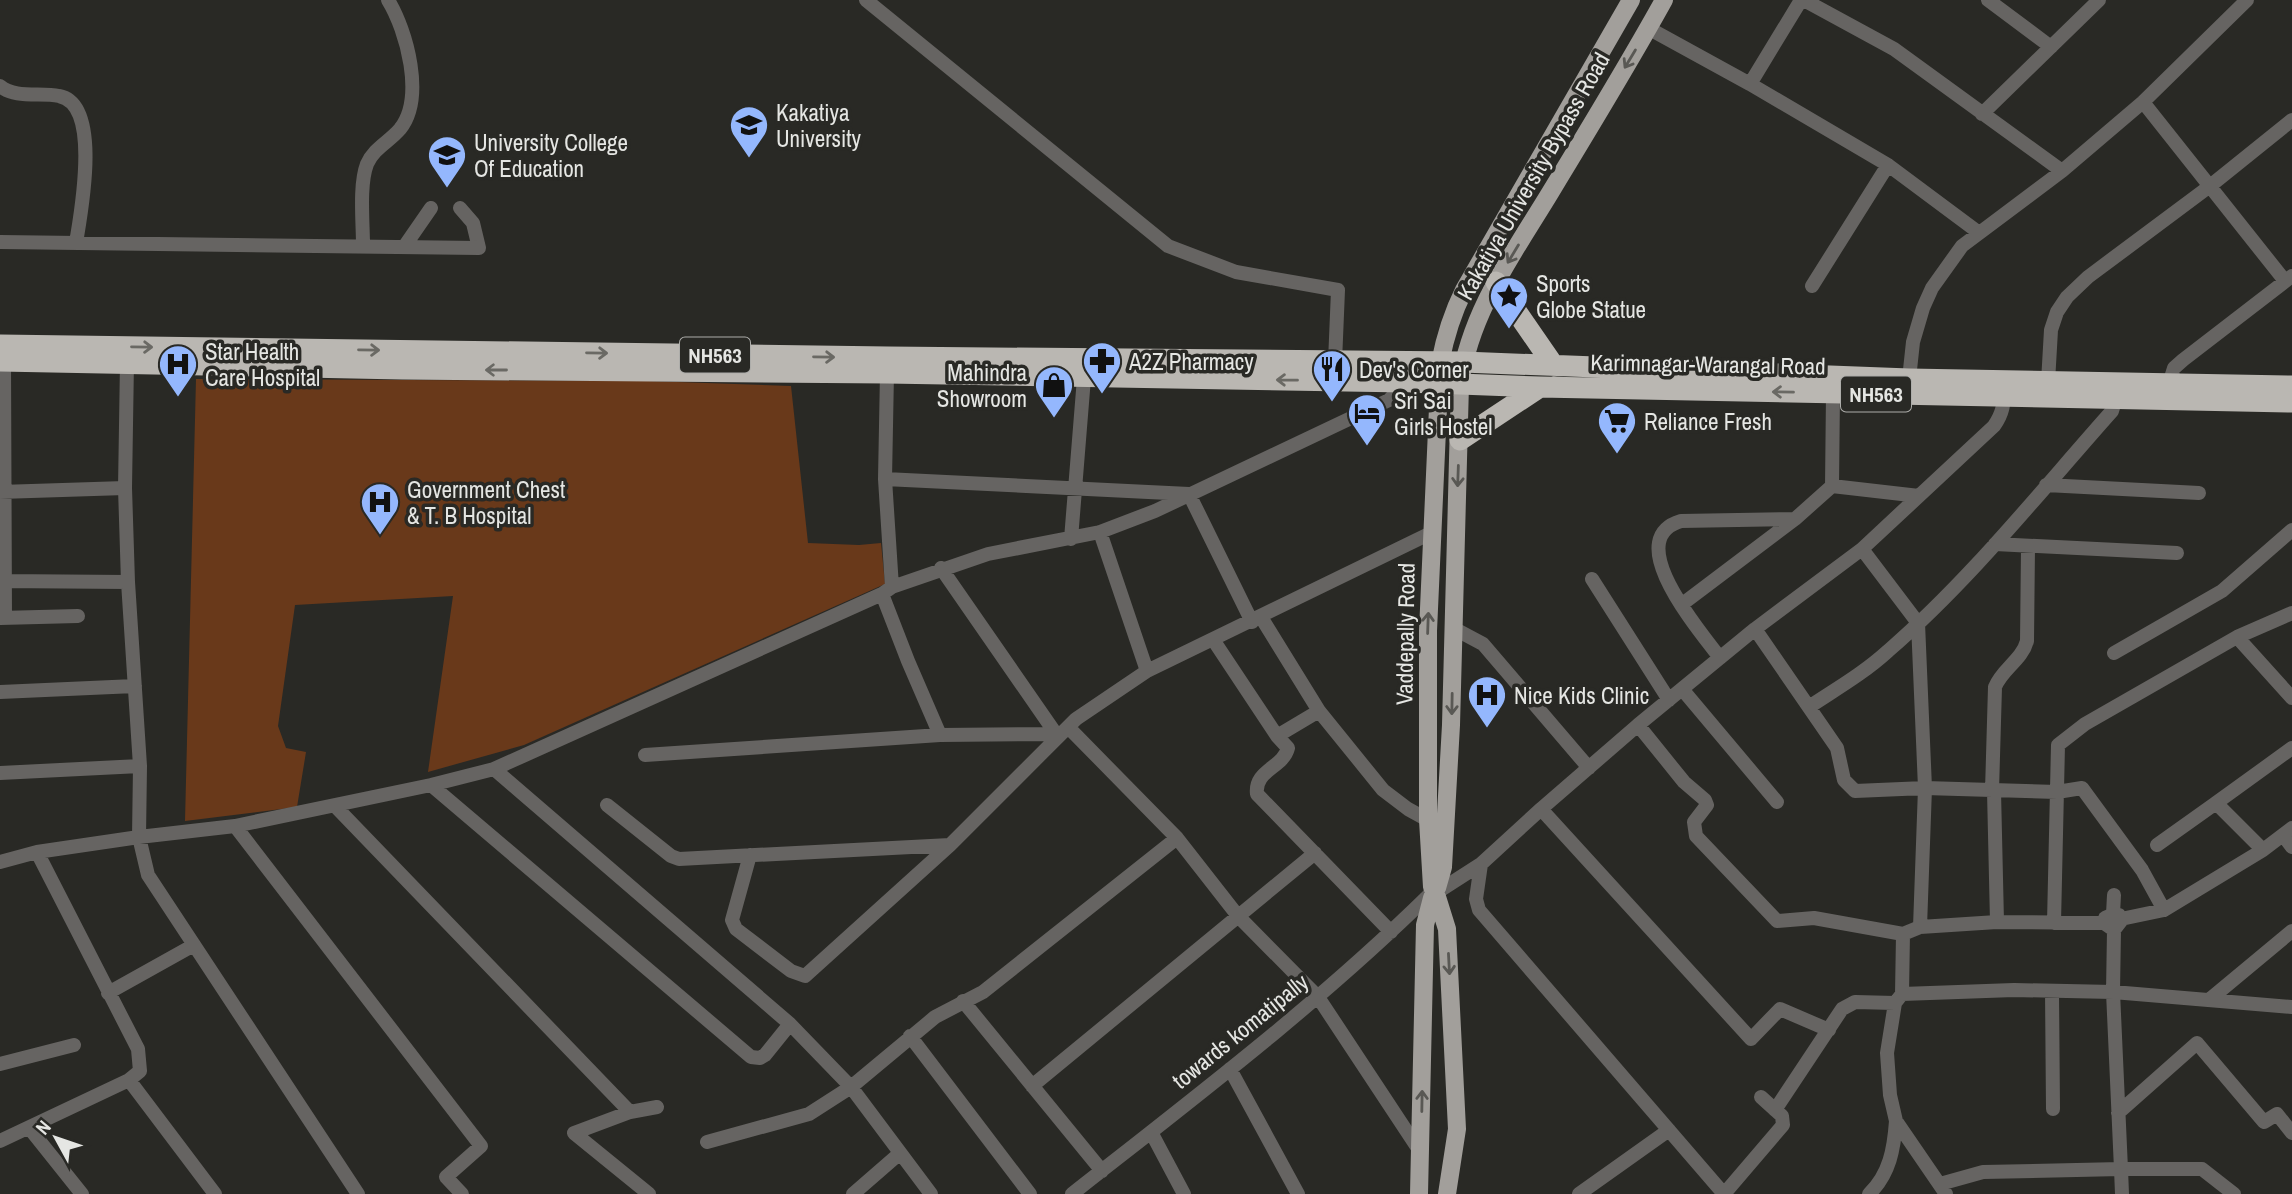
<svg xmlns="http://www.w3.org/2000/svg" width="2292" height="1194" viewBox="0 0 2292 1194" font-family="'Archivo Narrow',sans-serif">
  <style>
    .green { fill: #69391a }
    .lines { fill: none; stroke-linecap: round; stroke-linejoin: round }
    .minor { stroke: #666462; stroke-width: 14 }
    .major { stroke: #a29f9b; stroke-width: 18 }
    .highway { stroke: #bab7b2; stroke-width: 21 }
    .oneway { stroke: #595854 }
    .oneway2 { stroke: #6a6964 }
    .labels { text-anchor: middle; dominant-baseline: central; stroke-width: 7; stroke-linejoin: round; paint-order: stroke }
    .shield { fill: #292925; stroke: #adadaa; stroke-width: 2 }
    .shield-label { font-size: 21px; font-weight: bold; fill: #e5e6e3 }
    .poi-label { font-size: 23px; fill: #e5e6e3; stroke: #292925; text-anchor: start }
    .street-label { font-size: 23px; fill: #e5e6e3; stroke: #292925 }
  </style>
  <rect width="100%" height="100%" fill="#292925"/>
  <path class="green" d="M 196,379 L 648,381 L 791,386 L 808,543 L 859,545 L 881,543 L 885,584 L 524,745 L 428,772 L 453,596 L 295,605 L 278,726 L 286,748 L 306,752 L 297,807 L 185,821 Z"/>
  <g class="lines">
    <path class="minor" d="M 866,0 L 1168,246 L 1236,272 L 1338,290 L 1335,362
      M 1804,0 L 1894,49 L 2062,171
      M 1988,0 L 2051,47
      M 1648,28 L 1750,84 L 1888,165 L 1978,232
      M 1750,84 L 1801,0
      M 0,86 C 15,99 41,92 59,96 C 102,104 81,212 76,243
      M 2143,102 L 2285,281
      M 1982,114 L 2099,0
      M 0,242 L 479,248 L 473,223 L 460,208
      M 363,245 C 363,222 359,185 367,164 C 374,148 389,142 400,129 C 425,98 407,31 388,0
      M 404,247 L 431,208
      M 1812,286 L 1888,165
      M 4,361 L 5,618
      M 127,362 L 125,488 L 128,582 L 140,766 L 139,837 L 148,875 L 358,1194
      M 887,373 L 885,479 L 892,587
      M 1909,379 L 1913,342 L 1923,308 L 1932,288 L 1962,246 L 2062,171 L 2143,102 L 2247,0
      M 2048,382 L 2051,330 L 2057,312 L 2067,297 L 2088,277 L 2210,186 L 2292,120
      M 2169,384 L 2174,368 L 2183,360 L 2292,276
      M 885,479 L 1189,494 L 1252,622
      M 2046,485 L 2199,493
      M 1832,486 L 1833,393
      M 0,492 L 125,488
      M 1100,532 L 1147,671
      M 1071,539 L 1084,378
      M 1995,544 L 2177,553
      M 1862,549 L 1918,623 L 1925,788 L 1920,927
      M 941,568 L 1056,734
      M 1592,579 L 1669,700
      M 0,581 L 128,582
      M 882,594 L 908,661 L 940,735
      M 1681,605 L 1795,519 L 1832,486 L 1919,496
      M 1261,617 L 1319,711 L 1383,790 L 1408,809 L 1428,820
      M 0,618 L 78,616
      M 1453,628 L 1483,644 L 1589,768
      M 1755,629 L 1837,748 L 1844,780 L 1855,791 L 1925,788 L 2057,792 L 2082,788 L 2142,870 L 2164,910
      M 2237,637 L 2292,698
      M 1214,641 L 1277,736 L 1288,748 C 1283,768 1254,770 1257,794 L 1391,932
      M 2114,653 L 2222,591 L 2292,530
      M 1720,658 C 1700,631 1620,539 1681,521 L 1795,519
      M 1682,689 L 1777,802
      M 0,692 L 135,686
      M 1809,707 C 1836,689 1864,673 1888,651 C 1970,580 2039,493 2112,411 L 2116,398
      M 1638,725 L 1684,782 L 1705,800 L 1707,805 L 1694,822 L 1696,836 L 1777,921 L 1814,918 L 1903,934 L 1920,927 L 1997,922 L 2104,923
      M 1068,727 L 1177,838 L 1238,916 L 1318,997 L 1421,1153
      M 1277,736 L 1319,711
      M 645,755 L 940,735 L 1061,734
      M 494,769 L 790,1024 L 851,1087 L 931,1194
      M 0,773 L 140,766
      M 431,785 L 751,1057 L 760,1058 L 765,1055 L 790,1024
      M 1992,791 L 1995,687 C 2002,669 2022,660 2027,641 L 2028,547
      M 1994,791 L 1997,922
      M 607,805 L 671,856 L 679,859 L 950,845
      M 335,806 L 630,1112
      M 1541,809 L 1751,1039 L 1780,1009 L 1829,1030
      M 235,826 L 481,1146 L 446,1177 L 462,1194
      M 2283,835 L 2292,847
      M 2157,845 L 2216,803
      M 2263,850 L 2216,803 L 2292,748
      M 750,855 L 732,920 L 736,929 L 791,971 L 805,976 L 950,845 L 1076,719 L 1147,671 L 1433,532
      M 0,862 L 37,852 L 139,837 L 235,826 L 431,785 L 494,769 L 882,594 L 892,587 L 988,554 L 1100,532 L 1155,511 L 1389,400 L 1406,382
      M 1481,864 L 1476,899 L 1479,910 L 1724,1194
      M 1439,891 L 1481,864 L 1541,809 L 1638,725 L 1755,629 L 1862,549 L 1994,426 C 2003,413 2004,404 2004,389
      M 2113,914 L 2114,895
      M 2121,919 L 2164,910 L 2263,850 L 2292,828
      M 2054,923 L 2058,745 L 2085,724 L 2237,637 L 2292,613
      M 1903,934 L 1902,994 L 1895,1003 L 1887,1053 L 1890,1095 L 1896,1121 L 1946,1194
      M 2052,991 L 2053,1109
      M 108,993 L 194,945
      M 1902,994 L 2014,990 L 2113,992 L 2292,1007
      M 2209,1000 L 2292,931
      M 963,1001 L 1102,1171
      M 910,1036 L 1030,1194
      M 0,1064 L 74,1045
      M 1230,1069 L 1298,1194
      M 129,1080 L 215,1194
      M 1032,1086 L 1315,853
      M 1775,1110 L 1842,1009 L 1855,1002 L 1895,1003
      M 2118,1113 L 2197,1043 L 2264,1122 L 2277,1114 L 2292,1133
      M 30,1129 L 82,1194
      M 1151,1132 L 1184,1194
      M 0,1141 L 129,1080 L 140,1071 L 138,1049 L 37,852
      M 707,1142 L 809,1114 L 851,1087 L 935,1017 L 983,992 L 1177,838
      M 1940,1184 L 1983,1172 L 2121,1169 L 2113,992 L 2114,930 L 2104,923 L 2105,918 L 2114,914 L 2119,915 L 2121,921 L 2114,930
      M 649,1194 L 574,1133 L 630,1112 L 657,1107
      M 853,1194 L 899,1154
      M 1072,1194 C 1194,1098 1318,1004 1429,895
      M 1579,1194 L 1669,1130
      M 1724,1194 L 1783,1125 L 1782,1116 L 1761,1097
      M 1869,1194 C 1890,1174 1894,1148 1896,1121
      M 2122,1194 L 2121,1169 L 2202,1169 L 2234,1194"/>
    <path class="major" d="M 1432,887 L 1428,820 L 1428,631 L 1440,363 C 1445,337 1452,314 1464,290 L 1631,0
      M 1437,888 L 1443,867 L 1451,725 L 1460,384 C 1470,312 1513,254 1550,193 C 1589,129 1628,65 1664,0
      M 1437,897 L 1447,929 L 1457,1129 L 1447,1194
      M 1419,1194 L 1425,925 L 1432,898"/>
    <path class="highway" d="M 1496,282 L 1554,366
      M 0,345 L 888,357 L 1463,362 L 1909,379 L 2292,386
      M 0,361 L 402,369 L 887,373 L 1406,382 L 1540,387 L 2292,402
      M 1460,440 L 1540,387"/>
  </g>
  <defs><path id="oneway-shaft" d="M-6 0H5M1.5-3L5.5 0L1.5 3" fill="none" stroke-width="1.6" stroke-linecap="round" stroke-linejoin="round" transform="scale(1.75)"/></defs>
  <g class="oneway">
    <use href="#oneway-shaft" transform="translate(1630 59) rotate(121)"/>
    <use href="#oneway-shaft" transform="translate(1513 254) rotate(121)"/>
    <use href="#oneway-shaft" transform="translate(1458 476) rotate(92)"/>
    <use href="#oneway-shaft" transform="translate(1428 623) rotate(-88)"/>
    <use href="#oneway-shaft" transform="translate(1452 704) rotate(91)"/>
    <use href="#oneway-shaft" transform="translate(1449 964) rotate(87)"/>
    <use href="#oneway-shaft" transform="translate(1422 1101) rotate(-89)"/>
  </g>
  <g class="oneway2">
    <use href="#oneway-shaft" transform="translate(142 347) rotate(1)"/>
    <use href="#oneway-shaft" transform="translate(369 350) rotate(1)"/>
    <use href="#oneway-shaft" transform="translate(597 353) rotate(1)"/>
    <use href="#oneway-shaft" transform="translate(824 357) rotate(1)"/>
    <use href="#oneway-shaft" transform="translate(496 370) rotate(-180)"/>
    <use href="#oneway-shaft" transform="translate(1287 380) rotate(-179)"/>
    <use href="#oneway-shaft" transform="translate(1783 392) rotate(-179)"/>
  </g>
  <defs>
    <g id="university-pin" transform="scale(2.0125)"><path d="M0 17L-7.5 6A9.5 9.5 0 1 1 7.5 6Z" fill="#94b7fd" stroke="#292925"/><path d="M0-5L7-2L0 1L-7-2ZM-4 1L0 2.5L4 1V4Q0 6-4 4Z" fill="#111"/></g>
    <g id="sight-pin" transform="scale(2.0125)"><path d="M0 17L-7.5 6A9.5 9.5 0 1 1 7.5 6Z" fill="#94b7fd" stroke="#292925"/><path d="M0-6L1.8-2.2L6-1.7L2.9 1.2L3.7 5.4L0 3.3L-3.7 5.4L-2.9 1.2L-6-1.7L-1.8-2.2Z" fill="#111"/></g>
    <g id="pharmacy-pin" transform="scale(2.0125)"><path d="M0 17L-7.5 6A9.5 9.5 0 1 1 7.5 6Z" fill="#94b7fd" stroke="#292925"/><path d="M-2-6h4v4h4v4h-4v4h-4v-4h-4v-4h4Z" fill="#111"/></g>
    <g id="hospital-pin" transform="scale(2.0125)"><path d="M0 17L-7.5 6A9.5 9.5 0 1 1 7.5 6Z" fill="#94b7fd" stroke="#292925"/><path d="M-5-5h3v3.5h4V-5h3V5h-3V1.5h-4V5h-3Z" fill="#111"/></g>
    <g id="restaurant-pin" transform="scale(2.0125)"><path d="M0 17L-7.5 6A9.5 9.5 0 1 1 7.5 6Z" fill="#94b7fd" stroke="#292925"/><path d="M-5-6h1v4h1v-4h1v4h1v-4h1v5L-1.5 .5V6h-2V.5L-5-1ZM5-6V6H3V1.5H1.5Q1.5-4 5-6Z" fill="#111"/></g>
    <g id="shop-pin" transform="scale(2.0125)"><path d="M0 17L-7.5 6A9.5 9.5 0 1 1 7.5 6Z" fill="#94b7fd" stroke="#292925"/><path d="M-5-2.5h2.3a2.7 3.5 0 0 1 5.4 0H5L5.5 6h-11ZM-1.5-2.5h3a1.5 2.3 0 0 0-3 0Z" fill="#111"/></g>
    <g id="hotel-pin" transform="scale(2.0125)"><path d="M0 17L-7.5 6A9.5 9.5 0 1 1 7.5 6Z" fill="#94b7fd" stroke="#292925"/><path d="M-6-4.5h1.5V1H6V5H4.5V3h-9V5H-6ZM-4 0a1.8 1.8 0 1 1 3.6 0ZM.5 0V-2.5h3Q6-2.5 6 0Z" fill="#111"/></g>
    <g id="supermarket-pin" transform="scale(2.0125)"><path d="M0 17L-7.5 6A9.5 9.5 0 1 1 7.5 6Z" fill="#94b7fd" stroke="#292925"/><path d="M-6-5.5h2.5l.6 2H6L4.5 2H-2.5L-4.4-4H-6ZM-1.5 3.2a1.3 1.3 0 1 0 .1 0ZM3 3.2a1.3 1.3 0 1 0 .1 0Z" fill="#111"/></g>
  </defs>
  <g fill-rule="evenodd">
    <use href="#university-pin" x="749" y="125"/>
    <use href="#university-pin" x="447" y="155"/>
    <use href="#sight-pin" x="1509" y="296"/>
    <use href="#pharmacy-pin" x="1102" y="361"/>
    <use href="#hospital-pin" x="178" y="364"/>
    <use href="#restaurant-pin" x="1332" y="369"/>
    <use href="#shop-pin" x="1054" y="385"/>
    <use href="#hotel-pin" x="1367" y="413"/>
    <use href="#supermarket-pin" x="1617" y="421"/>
    <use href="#hospital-pin" x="380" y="502"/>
    <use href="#hospital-pin" x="1487" y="695"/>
  </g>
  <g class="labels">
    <g class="shield">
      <rect x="680" y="337.5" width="70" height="35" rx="5"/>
      <rect x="1841" y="376.5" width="70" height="35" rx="5"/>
    </g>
    <g class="shield-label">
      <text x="715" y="355">NH563</text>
      <text x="1876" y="394">NH563</text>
    </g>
    <g class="poi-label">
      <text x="776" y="112">Kakatiya<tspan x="776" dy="26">University</tspan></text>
      <text x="474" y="142">University College<tspan x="474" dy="26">Of Education</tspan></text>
      <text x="1536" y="283">Sports<tspan x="1536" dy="26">Globe Statue</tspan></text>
      <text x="205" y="351">Star Health<tspan x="205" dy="26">Care Hospital</tspan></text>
      <text x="1129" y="361">A2Z Pharmacy</text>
      <text x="1359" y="369">Dev's Corner</text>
      <text x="1027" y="372" text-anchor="end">Mahindra<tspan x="1027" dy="26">Showroom</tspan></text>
      <text x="1394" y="400">Sri Sai<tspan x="1394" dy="26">Girls Hostel</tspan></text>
      <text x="1644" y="421">Reliance Fresh</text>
      <text x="407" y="489">Government Chest<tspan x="407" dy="26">&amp; T. B Hospital</tspan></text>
      <text x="1514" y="695">Nice Kids Clinic</text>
    </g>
    <g class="street-label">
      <text transform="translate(1533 176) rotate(-60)">Kakatiya University Bypass Road</text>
      <text transform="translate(1708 364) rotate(1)">Karimnagar-Warangal Road</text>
      <text transform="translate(1405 634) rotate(-89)">Vaddepally Road</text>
      <text transform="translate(1240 1031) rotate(-39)">towards komatipally</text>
    </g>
  </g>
  <g transform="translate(56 1138) rotate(310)" stroke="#292925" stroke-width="5" paint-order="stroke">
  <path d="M0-5L12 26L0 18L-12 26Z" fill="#e5e6e3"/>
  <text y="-10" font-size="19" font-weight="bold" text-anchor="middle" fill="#e5e6e3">N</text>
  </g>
</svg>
